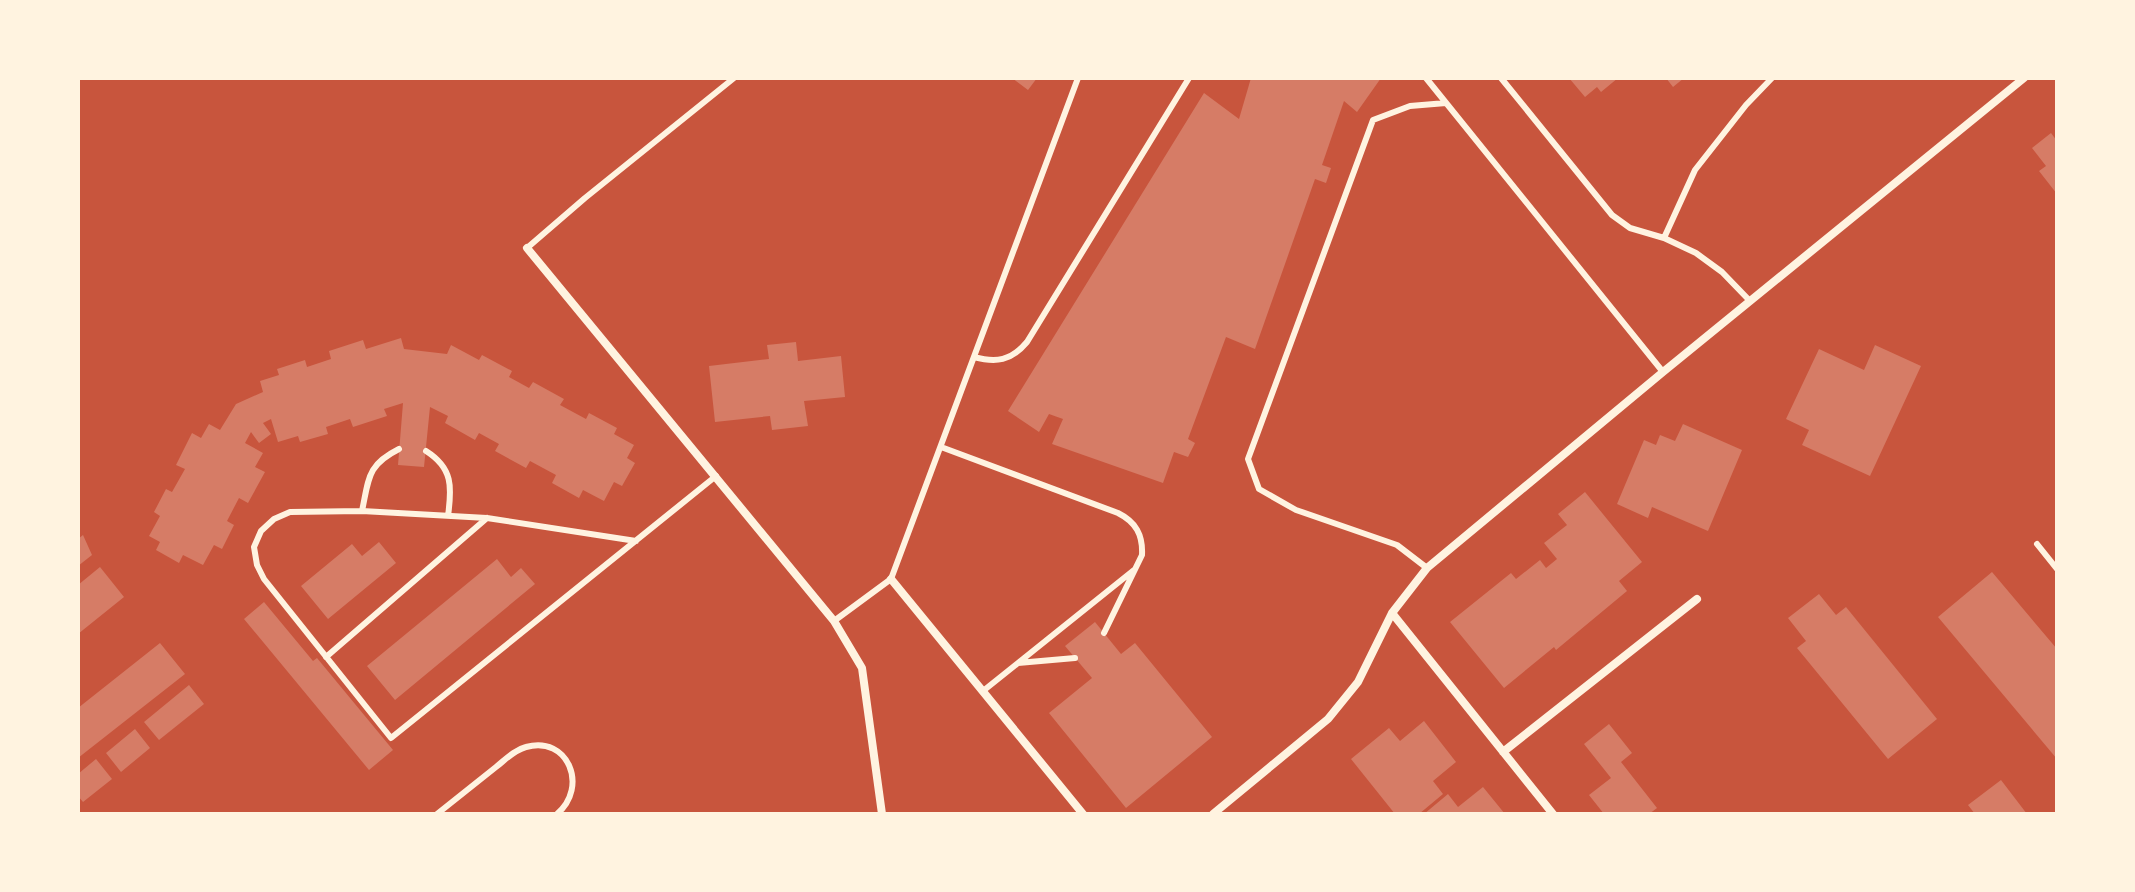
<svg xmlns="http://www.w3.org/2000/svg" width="2135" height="892" viewBox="0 0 2135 892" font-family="'Sofia Sans Condensed',sans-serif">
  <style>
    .building { fill: #d67c66 }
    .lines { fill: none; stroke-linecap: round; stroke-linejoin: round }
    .service { stroke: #fff3e0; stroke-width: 6 }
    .minor { stroke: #fff3e0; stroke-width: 8 }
  </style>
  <rect width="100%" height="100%" fill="#c8553d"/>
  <path class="building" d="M 1012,78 L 1037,78 L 1028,90 Z
    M 1251,78 L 1381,78 L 1357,112 L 1344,101 L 1322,165 L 1331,168 L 1326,183 L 1315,179 L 1255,349 L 1226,337 L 1188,439 L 1195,443 L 1188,457 L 1174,452 L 1163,483 L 1052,444 L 1063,419 L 1049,414 L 1039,432 L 1008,411 L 1204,93 L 1239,119 Z
    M 1569,78 L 1618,78 L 1601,92 L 1597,87 L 1585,97 Z
    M 1666,78 L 1684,78 L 1673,87 Z
    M 2051,133 L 2057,141 L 2057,194 L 2039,171 L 2046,166 L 2032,148 Z
    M 401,338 L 404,349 L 447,354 L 451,345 L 479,360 L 482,355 L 512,371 L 509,377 L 529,388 L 533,382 L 564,399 L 560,405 L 586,419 L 589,413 L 617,428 L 614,434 L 634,445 L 627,458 L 635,463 L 622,486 L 614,482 L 604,501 L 583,490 L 579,498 L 552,483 L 556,475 L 530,461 L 526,468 L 495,451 L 499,444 L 479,433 L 475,440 L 445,423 L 448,416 L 430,407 L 424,467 L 398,465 L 403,403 L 384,409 L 387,416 L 353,427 L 350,419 L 326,427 L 328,434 L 300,442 L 298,436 L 278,442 L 271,419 L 263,423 L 271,434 L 259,443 L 251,432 L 245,443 L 263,453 L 255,467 L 265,472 L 248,503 L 239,498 L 227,521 L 234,525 L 222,549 L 214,545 L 203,565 L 183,555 L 179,563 L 156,550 L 160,542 L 149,536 L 160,516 L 154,512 L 166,489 L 172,492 L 185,469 L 176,465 L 192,433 L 201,438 L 209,424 L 220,430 L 236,404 L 263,392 L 260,381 L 279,375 L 277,369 L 305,360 L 307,367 L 331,359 L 329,351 L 363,340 L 366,349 Z
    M 796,342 L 798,361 L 841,356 L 845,397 L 804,401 L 808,426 L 772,430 L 770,416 L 715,422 L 709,366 L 769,359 L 767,345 Z
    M 1875,345 L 1921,366 L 1870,476 L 1802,445 L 1809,430 L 1786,419 L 1819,349 L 1864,370 Z
    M 1683,424 L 1742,450 L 1708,531 L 1652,507 L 1648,518 L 1617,504 L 1644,440 L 1656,445 L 1660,435 L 1675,441 Z
    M 1585,492 L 1642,562 L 1619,581 L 1627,591 L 1556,650 L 1554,647 L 1504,688 L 1450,622 L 1511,573 L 1516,579 L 1540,560 L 1546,568 L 1557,559 L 1544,543 L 1567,525 L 1558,514 Z
    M 83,535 L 92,555 L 78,566 L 78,539 Z
    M 379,542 L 396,563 L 328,619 L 301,586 L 352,544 L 362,556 Z
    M 497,559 L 511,577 L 521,568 L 535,584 L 395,700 L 367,666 Z
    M 100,567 L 124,597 L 78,634 L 78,585 Z
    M 1992,572 L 2057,649 L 2057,759 L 1938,617 Z
    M 1819,594 L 1836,615 L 1846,607 L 1937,719 L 1888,759 L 1797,648 L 1806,641 L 1788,618 Z
    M 264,602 L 313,661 L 317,658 L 393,750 L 369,770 L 244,619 Z
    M 1095,622 L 1121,654 L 1135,643 L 1212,737 L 1126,808 L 1049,713 L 1092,678 L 1065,646 Z
    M 160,643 L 185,674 L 78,758 L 78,708 Z
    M 189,685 L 204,704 L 159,740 L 144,722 Z
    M 1424,721 L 1456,762 L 1433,781 L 1443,794 L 1419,814 L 1395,814 L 1351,759 L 1389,728 L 1400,741 Z
    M 1609,724 L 1632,753 L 1621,762 L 1657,808 L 1649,814 L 1604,814 L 1589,795 L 1611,778 L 1584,744 Z
    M 135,729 L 150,748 L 121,772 L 106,753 Z
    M 96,759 L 112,779 L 83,802 L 78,796 L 78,774 Z
    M 2001,780 L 2027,814 L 1975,814 L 1968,805 Z
    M 1483,787 L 1505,814 L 1424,814 L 1448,794 L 1458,807 Z"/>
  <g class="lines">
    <path class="service" d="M 1426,78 L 1663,372
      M 1501,78 L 1612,215 L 1630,228 L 1664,238 L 1696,253 L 1722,272 L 1750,301
      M 1664,238 L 1695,170 L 1746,105 L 1772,78
      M 527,248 L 585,198 L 734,78
      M 974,357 C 996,363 1011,361 1027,342 L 1189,78
      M 941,447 L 1118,513 C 1136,522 1143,535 1142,555 L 1104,633
      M 426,451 C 453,468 452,487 448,516
      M 362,511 C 369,478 367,465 399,449
      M 636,541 L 487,518 L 362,511 L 290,512 L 274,519 L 261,531 L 254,547 L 257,565 L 264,579 L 391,738 L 716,476
      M 2037,544 L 2057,569
      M 1427,568 L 1397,545 L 1296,510 L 1259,489 L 1248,459 L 1373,120 L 1410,106 L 1446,103
      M 834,621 L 891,579 L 1078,78
      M 326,657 L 487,518
      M 1018,663 L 1134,570
      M 983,691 L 1018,663 L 1075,658
      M 437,814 C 457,798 476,783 496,767 C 505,760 514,750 526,747 C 568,735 589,787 557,814"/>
    <path class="minor" d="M 527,248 L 834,621 L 862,668 L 882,814
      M 891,579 L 1083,814
      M 1392,613 L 1553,814
      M 1503,752 L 1697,599
      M 1213,814 L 1328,719 L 1358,682 L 1392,613 L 1427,568 L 1663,372 L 2024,78"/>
  </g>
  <rect width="2135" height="892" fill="none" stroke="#fff3e0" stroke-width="160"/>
</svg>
